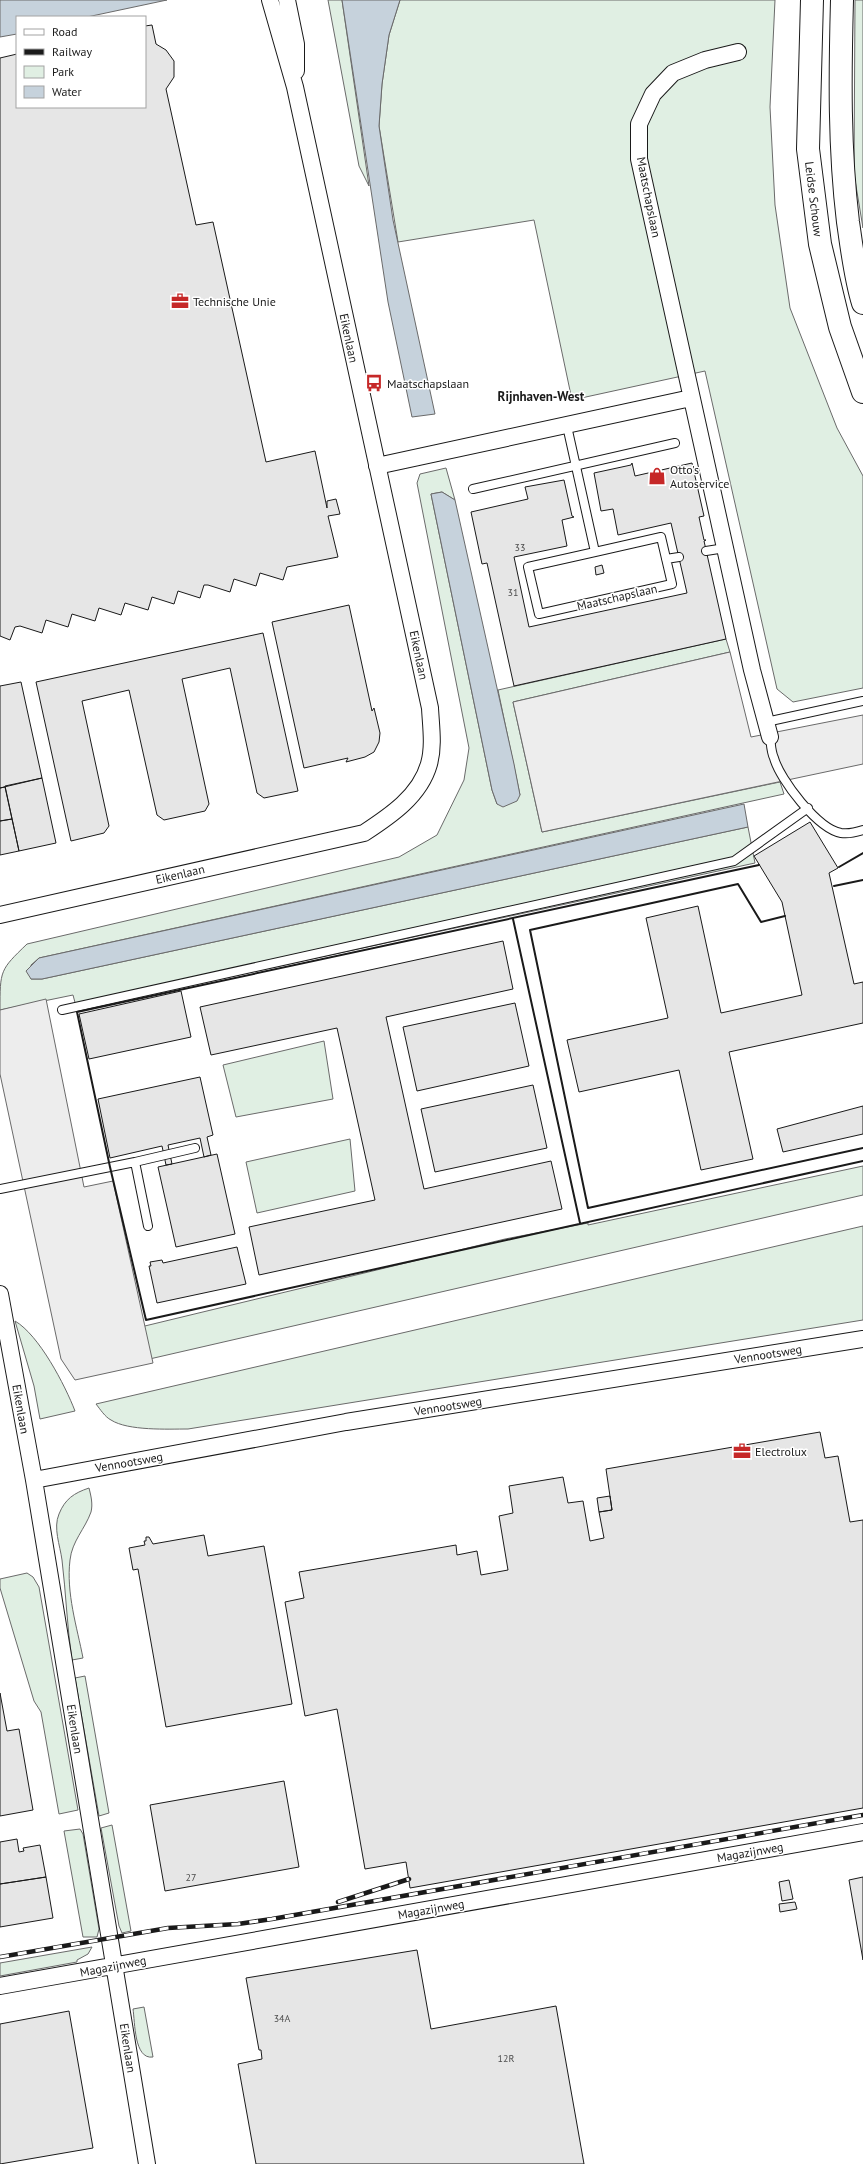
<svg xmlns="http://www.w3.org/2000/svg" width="863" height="2164" viewBox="0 0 863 2164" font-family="'PT Sans',sans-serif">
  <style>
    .green { fill: #e0efe3; stroke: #6a6a6a }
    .parking { fill: #ededed; stroke: #6a6a6a }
    .water { fill: #c6d2dc; stroke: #6a6a6a }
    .building { fill: #e6e6e6; stroke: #1a1a1a }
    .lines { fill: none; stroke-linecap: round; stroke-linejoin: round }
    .lane-casing { stroke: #1a1a1a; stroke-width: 10 }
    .street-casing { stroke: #1a1a1a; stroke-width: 18 }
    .secondary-casing { stroke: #1a1a1a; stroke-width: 24 }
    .lane { stroke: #fff; stroke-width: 8 }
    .street { stroke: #fff; stroke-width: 16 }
    .secondary { stroke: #fff; stroke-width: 22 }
    .rail-casing { stroke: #1a1a1a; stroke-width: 4.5 }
    .rail { stroke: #fff; stroke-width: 3; stroke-dasharray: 9; stroke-linecap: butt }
    .wall { stroke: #1a1a1a; stroke-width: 2 }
    .labels { text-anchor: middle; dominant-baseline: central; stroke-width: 3; stroke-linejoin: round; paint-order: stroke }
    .number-label { font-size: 10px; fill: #4d4d4d }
    .street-label { font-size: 12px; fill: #1a1a1a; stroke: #fff }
    .poi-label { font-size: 12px; fill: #1a1a1a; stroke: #fff; text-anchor: start }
    .neighbourhood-label { font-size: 13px; font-weight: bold; fill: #1a1a1a; stroke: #fff }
  </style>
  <rect width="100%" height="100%" fill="#fff"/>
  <path class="green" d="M 328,0 L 342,0 L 369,186 L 359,166 Z
    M 400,0 L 775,0 L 770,107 L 775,205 L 790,308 L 837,428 L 863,476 L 863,688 L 793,702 L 777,689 L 705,371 L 572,400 L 534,220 L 398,242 L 379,126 L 382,84 L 389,35 Z
    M 855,0 L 863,0 L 863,228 L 854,174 Z
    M 446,468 L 455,500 L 442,492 L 431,494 L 492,790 L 497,804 L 520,795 L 498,690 L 726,639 L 730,652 L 513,702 L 542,832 L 780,782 L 784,794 L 39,958 L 31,965 L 31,979 L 42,979 L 748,827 L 755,863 L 77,1010 L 73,995 L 0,1010 C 0,970 0,970 27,944 L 399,857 L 437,835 L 464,780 L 469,748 L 417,483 L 420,474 Z
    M 324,1041 L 333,1099 L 236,1117 L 223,1065 Z
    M 350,1139 L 355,1191 L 257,1213 L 246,1162 Z
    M 863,1166 L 863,1195 L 93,1372 L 91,1339 L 505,1239 L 588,1223 L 588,1225 Z
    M 863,1226 L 863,1320 L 188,1429 C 168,1429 128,1431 111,1420 C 105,1417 100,1409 96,1404 Z
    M 15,1321 C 39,1335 65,1385 75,1411 L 40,1419 L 34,1386 Z
    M 89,1488 C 91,1496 93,1504 91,1512 C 85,1529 72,1541 70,1560 C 66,1593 77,1627 83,1658 L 72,1660 C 67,1627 66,1593 62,1560 C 60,1545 53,1528 59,1514 C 65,1499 74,1493 89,1488 Z
    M 27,1573 L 33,1577 L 39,1587 L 78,1810 L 59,1814 L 41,1712 L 34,1701 L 0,1588 L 0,1579 Z
    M 85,1676 L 109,1813 L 99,1816 L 75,1678 Z
    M 112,1825 L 131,1931 L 122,1933 L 119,1926 L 101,1828 Z
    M 80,1829 L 83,1834 L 99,1929 L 97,1937 L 83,1937 L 64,1831 Z
    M 92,1947 L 88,1954 L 77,1960 L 77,1962 L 0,1976 L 0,1963 Z
    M 144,2007 L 153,2057 C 134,2060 135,2022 133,2009 Z"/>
  <path class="parking" d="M 730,652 L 751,737 L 863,715 L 863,764 L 542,832 L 513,702 Z
    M 46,999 L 84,1187 L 113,1181 L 153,1363 L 75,1380 L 61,1359 L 0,1074 L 0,1010 Z"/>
  <path class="water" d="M 0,0 L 167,0 L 87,17 L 17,17 L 17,34 L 0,37 Z
    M 342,0 L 400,0 L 389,35 L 382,84 L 379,126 L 393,220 L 435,414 L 412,417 L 388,302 Z
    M 442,492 L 455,500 L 514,764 L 520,795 L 517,801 L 503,807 L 497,804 L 492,790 L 431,494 Z
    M 744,804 L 748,827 L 42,979 L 31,979 L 26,971 L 39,958 Z"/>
  <path class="building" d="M 152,25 L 156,44 L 166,50 L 174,61 L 174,77 L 166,89 L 196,225 L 213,222 L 266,462 L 315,451 L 327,508 L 327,501 L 336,499 L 340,514 L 328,516 L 338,557 L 287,567 L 283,580 L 260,573 L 256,586 L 234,579 L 230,592 L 208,585 L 204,585 L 200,598 L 178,591 L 174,604 L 152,597 L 148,610 L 125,603 L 121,615 L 99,608 L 95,621 L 72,614 L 68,627 L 46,620 L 42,633 L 20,626 L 15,627 L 10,640 L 0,636 L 0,58 L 17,54 L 17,107 L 145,107 L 145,26 Z
    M 632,463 L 635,476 L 692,463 L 704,516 L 699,517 L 704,540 L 706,540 L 704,541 L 726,639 L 514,686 L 487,563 L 482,564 L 471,512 L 528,499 L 525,487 L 564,480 L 572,516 L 574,517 L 562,520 L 567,546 L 514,557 L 529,627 L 687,593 L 671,523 L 618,535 L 613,509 L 601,511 L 594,473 L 631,465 Z
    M 602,565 L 604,573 L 596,575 L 595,567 Z
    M 349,605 L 372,711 L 374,708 L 380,733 L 379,742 L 374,752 L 365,757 L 346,762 L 348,758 L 304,768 L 272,622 Z
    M 263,633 L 298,791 L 264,798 L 257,793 L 230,668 L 182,679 L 209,804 L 205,811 L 164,820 L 157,815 L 129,690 L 82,701 L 109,826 L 104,833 L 71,841 L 36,682 Z
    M 21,682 L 42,778 L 0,788 L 0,686 Z
    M 42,778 L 56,843 L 19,851 L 5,786 Z
    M 5,787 L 12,819 L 0,821 L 0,788 Z
    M 12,819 L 19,851 L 0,855 L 0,821 Z
    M 810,822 L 838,868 L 829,873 L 854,984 L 863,982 L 863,1023 L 729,1052 L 753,1159 L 701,1170 L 679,1070 L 579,1092 L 567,1040 L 668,1018 L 646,918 L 698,906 L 721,1013 L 802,995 L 782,902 L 754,856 Z
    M 503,941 L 513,989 L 386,1017 L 424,1189 L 551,1161 L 562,1209 L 259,1275 L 249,1227 L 375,1200 L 337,1028 L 211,1055 L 200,1007 Z
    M 181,991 L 191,1037 L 89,1059 L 79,1014 Z
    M 515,1003 L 529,1066 L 417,1091 L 403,1027 Z
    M 200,1077 L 213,1135 L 207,1137 L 211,1155 L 204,1157 L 200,1138 L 168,1145 L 172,1164 L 166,1165 L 162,1146 L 110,1158 L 98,1099 Z
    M 533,1085 L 547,1148 L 435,1172 L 421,1109 Z
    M 863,1106 L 863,1134 L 783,1152 L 777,1129 Z
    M 217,1154 L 235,1234 L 176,1247 L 158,1167 Z
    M 237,1247 L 246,1284 L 157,1303 L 149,1266 L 151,1266 L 150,1262 L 162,1260 L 163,1263 Z
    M 820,1432 L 825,1458 L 838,1456 L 850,1522 L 863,1520 L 863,1808 L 410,1888 L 406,1862 L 365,1869 L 337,1709 L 305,1716 L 285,1602 L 304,1598 L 299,1572 L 456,1545 L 457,1555 L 477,1551 L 481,1575 L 508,1570 L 499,1516 L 513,1513 L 509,1486 L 563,1477 L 568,1503 L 583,1501 L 590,1541 L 604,1538 L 599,1512 L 612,1510 L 606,1469 Z
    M 610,1496 L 612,1510 L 599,1512 L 597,1498 Z
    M 204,1535 L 208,1556 L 264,1546 L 292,1704 L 166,1727 L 138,1569 L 133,1570 L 129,1548 L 145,1545 L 144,1541 L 146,1541 L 146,1537 L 149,1537 L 153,1544 Z
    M 0,1693 L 7,1731 L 19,1729 L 33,1810 L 0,1816 Z
    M 284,1781 L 299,1867 L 165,1891 L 150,1805 Z
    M 17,1839 L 19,1852 L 24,1851 L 23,1848 L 40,1845 L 46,1877 L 0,1884 L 0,1842 Z
    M 46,1877 L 53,1918 L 0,1927 L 0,1884 Z
    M 863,1877 L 863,1960 L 849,1880 Z
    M 789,1880 L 793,1899 L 782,1901 L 779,1882 Z
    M 795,1902 L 797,1909 L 780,1912 L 779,1904 Z
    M 417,1950 L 431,2029 L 556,2006 L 584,2164 L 256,2164 L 238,2064 L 262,2059 L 261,2050 L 259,2050 L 246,1978 Z
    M 69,2011 L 93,2148 L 0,2164 L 0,2024 Z"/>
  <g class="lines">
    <g class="lane-casing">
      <path id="lane" d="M 567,426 L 595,552 L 661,537 L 672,584 L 539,614 L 528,567 L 595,552
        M 473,489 L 675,443
        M 706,551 L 725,548
        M 666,559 L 679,557
        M 766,722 L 863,701
        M 770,737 C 771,744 771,752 774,758 C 780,780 818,829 841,833 C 848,834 857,832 863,830
        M 62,1010 L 734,861 L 808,808
        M 135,1162 L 195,1148
        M 0,1189 L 135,1162 L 148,1226"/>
    </g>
    <g class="street-casing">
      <path id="street" d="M 287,0 L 296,44 L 296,71
        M 738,52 L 705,60 L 673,73 L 653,94 L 639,124 L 639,159 L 752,670 L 770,737
        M 377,466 L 691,398
        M 0,915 L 364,833 C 390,816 420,796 429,764 C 434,746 431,727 430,708 L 295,87 L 270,0
        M 0,1294 L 34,1480 L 147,2164
        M 34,1480 L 346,1422 L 863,1339
        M 0,1986 L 863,1832"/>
    </g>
    <g class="secondary-casing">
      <path id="secondary" d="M 812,0 L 808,149 L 820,244 L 840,327 L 863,392
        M 842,0 C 840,75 839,148 848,222 C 852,249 855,277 863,303"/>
    </g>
    <use href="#lane" class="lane"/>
    <use href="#street" class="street"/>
    <use href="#secondary" class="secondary"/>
    <g class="rail-casing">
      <path id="rail" d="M 338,1902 L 409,1879
        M 0,1957 L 168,1928 L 238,1924 L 272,1919 L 863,1815"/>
    </g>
    <use href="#rail" class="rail"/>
    <path class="wall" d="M 759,865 L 77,1012 L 110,1167 L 146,1320 L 863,1161
      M 839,867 L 863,853
      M 834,886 L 863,880
      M 785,916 L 761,922 L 738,884 L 530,930 L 588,1208 L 863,1148
      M 513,919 L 580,1223"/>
  </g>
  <defs>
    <g id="office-bare" transform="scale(1.38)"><path d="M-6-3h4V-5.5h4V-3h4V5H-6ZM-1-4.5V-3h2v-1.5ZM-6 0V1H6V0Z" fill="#c62828" stroke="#fff" stroke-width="2.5" paint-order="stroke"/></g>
    <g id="bus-bare" transform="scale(1.38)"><path d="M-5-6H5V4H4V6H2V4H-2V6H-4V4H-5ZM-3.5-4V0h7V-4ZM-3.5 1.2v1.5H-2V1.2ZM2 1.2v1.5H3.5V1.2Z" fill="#c62828" stroke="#fff" stroke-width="2.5" paint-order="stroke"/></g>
    <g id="shop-bare" transform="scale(1.38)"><path d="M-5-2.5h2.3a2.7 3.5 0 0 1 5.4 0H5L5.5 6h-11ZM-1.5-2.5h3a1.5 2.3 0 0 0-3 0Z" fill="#c62828" stroke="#fff" stroke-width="2.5" paint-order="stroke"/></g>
  </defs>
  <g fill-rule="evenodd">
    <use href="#office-bare" x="180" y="301"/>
    <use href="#bus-bare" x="374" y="383"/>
    <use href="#shop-bare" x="657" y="476"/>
    <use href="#office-bare" x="742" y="1451"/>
  </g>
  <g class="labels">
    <g class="number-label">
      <text x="520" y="547">33</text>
      <text x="513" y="592">31</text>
      <text x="191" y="1877">27</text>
      <text x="282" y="2018">34A</text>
      <text x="506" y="2058">12R</text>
    </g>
    <g class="street-label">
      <text transform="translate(649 197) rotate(79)">Maatschapslaan</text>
      <text transform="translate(814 199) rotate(83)">Leidse Schouw</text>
      <text transform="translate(349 338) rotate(78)">Eikenlaan</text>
      <text transform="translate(617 597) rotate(-13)">Maatschapslaan</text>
      <text transform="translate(419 655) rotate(78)">Eikenlaan</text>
      <text transform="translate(180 874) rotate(-13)">Eikenlaan</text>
      <text transform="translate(768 1354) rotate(-9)">Vennootsweg</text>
      <text transform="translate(448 1406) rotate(-9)">Vennootsweg</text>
      <text transform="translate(21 1409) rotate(80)">Eikenlaan</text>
      <text transform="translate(129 1462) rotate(-10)">Vennootsweg</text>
      <text transform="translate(75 1729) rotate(81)">Eikenlaan</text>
      <text transform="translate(750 1852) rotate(-10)">Magazijnweg</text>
      <text transform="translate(431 1909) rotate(-10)">Magazijnweg</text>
      <text transform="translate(113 1966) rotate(-11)">Magazijnweg</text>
      <text transform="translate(128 2048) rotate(81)">Eikenlaan</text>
    </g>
    <g class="poi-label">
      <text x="193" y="301">Technische Unie</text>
      <text x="387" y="383">Maatschapslaan</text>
      <text x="670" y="469">Otto's<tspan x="670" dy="14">Autoservice</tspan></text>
      <text x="755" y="1451">Electrolux</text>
    </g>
    <g class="neighbourhood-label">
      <text x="541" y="396">Rijnhaven-West</text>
    </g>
  </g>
  <rect x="16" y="16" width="130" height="92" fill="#ffffff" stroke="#a3a3a3"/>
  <rect x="24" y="29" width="20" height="6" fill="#ffffff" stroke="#a3a3a3"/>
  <text x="52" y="36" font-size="12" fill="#1a1a1a">Road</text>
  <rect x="24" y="49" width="20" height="6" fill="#1a1a1a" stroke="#a3a3a3"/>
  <text x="52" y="56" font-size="12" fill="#1a1a1a">Railway</text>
  <rect x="24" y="66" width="20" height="12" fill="#e0efe3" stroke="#a3a3a3"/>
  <text x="52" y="76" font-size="12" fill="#1a1a1a">Park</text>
  <rect x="24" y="86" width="20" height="12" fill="#c6d2dc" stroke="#a3a3a3"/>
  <text x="52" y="96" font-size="12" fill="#1a1a1a">Water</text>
</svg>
